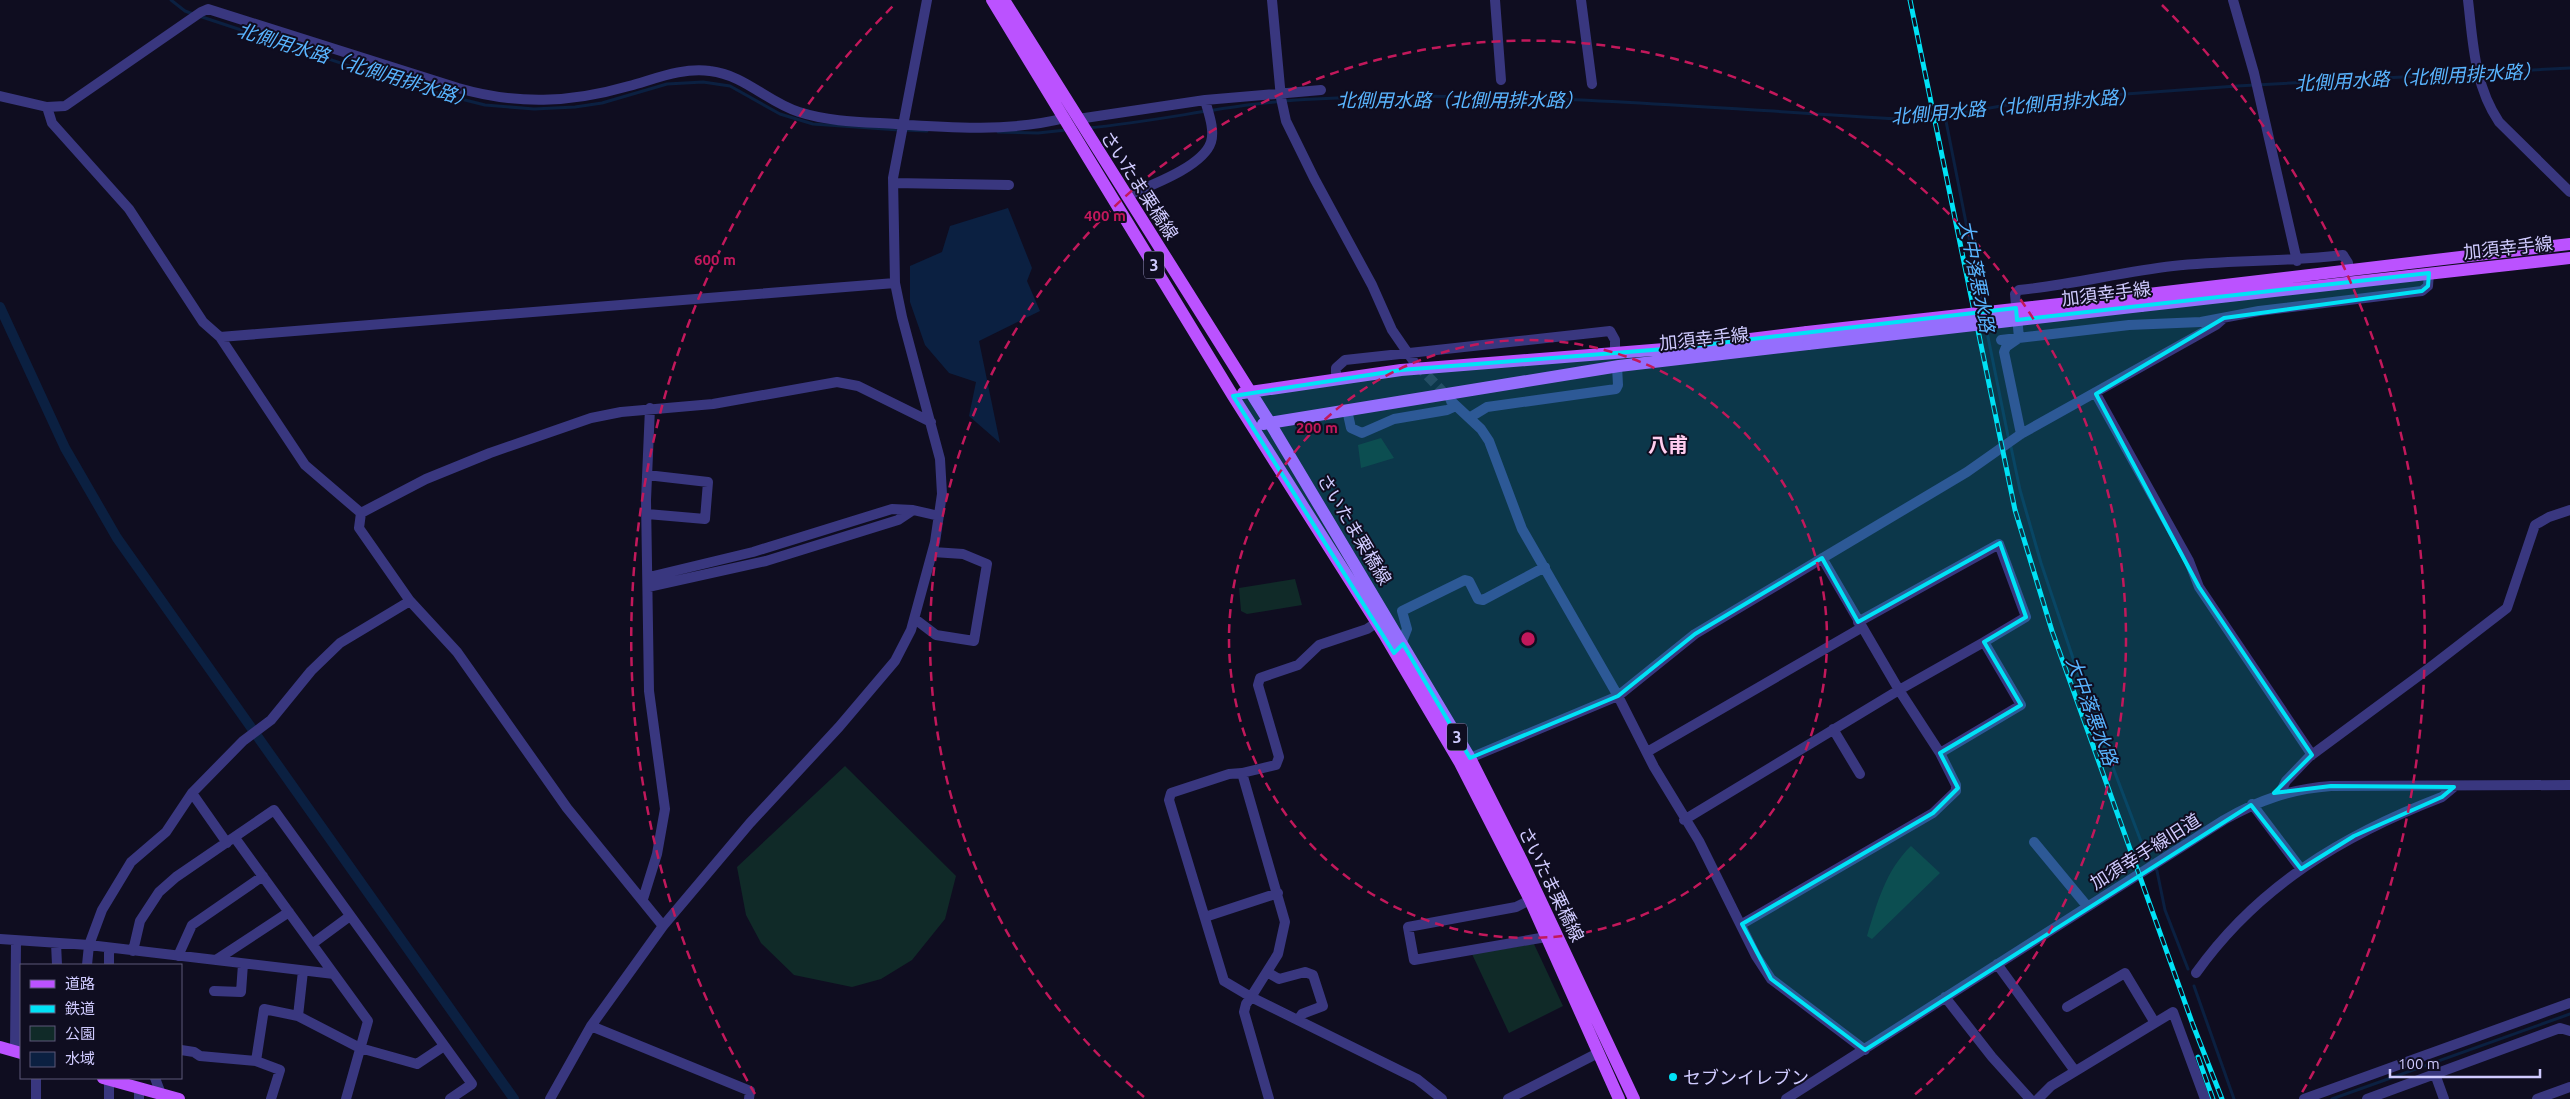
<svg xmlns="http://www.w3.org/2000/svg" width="2570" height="1099" viewBox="0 0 2570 1099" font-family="Ubuntu,'Noto Sans JP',sans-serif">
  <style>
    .green { fill: #102a28 }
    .water { fill: #0b2041 }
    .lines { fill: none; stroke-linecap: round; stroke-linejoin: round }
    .stream { stroke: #0b2041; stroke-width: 3 }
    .canal { stroke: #0b2041; stroke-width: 10 }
    .minor-tunnel { stroke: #2c2a41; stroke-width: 10; stroke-dasharray: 10 5; stroke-linecap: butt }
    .minor { stroke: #39377f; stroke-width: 10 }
    .major { stroke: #bb52ff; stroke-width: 12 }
    .rail-casing { stroke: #00e2f6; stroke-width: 5 }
    .rail { stroke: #0f0d20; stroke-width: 3; stroke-dasharray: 9; stroke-linecap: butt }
    .major-bridge { stroke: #bb52ff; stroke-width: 12 }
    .marked { fill: #00e2f6; fill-opacity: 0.2; stroke: #00e2f6; stroke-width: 4; stroke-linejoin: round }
    .ring { fill: none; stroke: #c2185b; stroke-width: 2.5; stroke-dasharray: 9 6 }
    .poi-dot { fill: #00e2f6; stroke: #0f0d20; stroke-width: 2 }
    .labels { text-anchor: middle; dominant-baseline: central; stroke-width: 4; stroke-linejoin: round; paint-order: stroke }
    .shield { fill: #0f0d20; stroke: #9692bc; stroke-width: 1 }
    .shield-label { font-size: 16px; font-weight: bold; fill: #d0cbff }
    .street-label { font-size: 18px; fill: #d0cbff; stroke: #0f0d20 }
    .poi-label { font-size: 18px; fill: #d0cbff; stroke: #0f0d20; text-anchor: start }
    .water-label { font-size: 19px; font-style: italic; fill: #59b5ff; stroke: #0f0d20 }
    .quarter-label { font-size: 20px; font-weight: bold; fill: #ffcdee; stroke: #0f0d20 }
    .centre { fill: #c2185b; stroke: #0f0d20; stroke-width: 2.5 }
    .ring-label { font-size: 15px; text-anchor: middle; font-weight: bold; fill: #c2185b; stroke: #0f0d20; stroke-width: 4; stroke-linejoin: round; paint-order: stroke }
  </style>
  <rect width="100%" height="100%" fill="#0f0d20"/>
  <path class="green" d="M 1381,438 L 1394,458 L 1361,468 L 1358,445 Z
    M 1295,579 L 1302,605 L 1247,614 L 1241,611 L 1239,588 Z
    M 845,766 L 956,876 L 945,919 L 912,960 L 881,979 L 852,987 L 794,975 L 761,943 L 746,915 L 737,867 Z
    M 1911,846 L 1940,873 L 1872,939 L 1867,936 C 1877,903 1886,870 1911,846 Z
    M 1534,944 L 1563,1006 L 1509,1033 L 1472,954 Z"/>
  <path class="water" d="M 1008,208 L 1032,268 L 1027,281 L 1040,311 L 979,341 L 1000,443 L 969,416 L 976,382 L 949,373 L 925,345 L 910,302 L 910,266 L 942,252 L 950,226 Z"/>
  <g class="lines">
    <path class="stream" d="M 171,0 L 185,11 L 193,14
      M 199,16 L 413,87 L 485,105 L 534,109 L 575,107 L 602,103 L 667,84 L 703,82 L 730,86 L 780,114 L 813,124 L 899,130
      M 1945,116 L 1983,309
      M 1088,128 C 1164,121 1238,102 1315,99 C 1510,89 1705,108 1900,119 L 1945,116 L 2029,101 L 2237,86 L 2570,68
      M 905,130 L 927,131
      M 998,132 L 1038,133 L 1066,130
      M 1986,327 L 2008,436
      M 2011,447 L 2020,490 L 2041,563 L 2084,691 L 2142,844 L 2157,871 L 2165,910 L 2188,969
      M 2194,986 L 2234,1099
      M 2332,1099 L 2570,1014"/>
    <path class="canal" d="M 0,307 L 65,448 L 117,538 L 514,1099"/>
    <path class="minor-tunnel" d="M 1417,365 L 1449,398"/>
    <path class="minor" d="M 1272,0 L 1281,98 L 1286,121 L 1314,178 L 1372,285 L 1392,330 L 1414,362
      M 1495,0 L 1501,80
      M 1581,0 L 1592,84
      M 2233,0 L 2254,73 L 2297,261
      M 2468,0 C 2473,42 2474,85 2499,122 L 2570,192
      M 0,96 L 47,107 L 65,106 L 201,12 L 208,9 L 458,88 C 517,105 570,103 629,86 C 655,79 683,67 710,71 C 745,75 767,102 799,112 C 830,122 863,122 896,124 C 952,128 1010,132 1065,118
      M 47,107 L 52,123 L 129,209 L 203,322 L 220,337 L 305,465 L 361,513
      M 1078,119 L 1205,100 L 1321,90
      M 893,183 L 1009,185
      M 1126,196 C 1149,186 1203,167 1211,142 C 1215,129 1208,112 1205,100
      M 220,337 L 895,283
      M 2001,340 L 2129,325 L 2201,322 L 2259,311 L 2422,291 L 2428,286 L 2429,273
      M 1336,378 L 1336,368 L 1345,360 L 1610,331 L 1615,340 L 1615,352
      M 2096,394 L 2189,561 L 2199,587 L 2312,755
      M 1451,401 L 1481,429 L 1489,441 L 1522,529 L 1618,696 L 1654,767 L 1699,841 L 1756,956 L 1771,979 L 1865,1050
      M 1347,410 L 1351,428 L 1362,433 L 1394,419 L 1447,410 L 1456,406
      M 1469,418 L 1487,407 L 1616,389 L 1618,385 L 1617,366
      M 2021,434 L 2004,352 L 2006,347 L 2019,338 L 2015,294 L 2019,290 C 2071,285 2121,272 2173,266 C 2230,260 2287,262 2343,255 L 2348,263 L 2349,271
      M 361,513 L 426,479 L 490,453 L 591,418 L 621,412 L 713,404 L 837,382 L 858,386 L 931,422
      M 361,513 L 359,528 L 410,601 L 457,652 L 567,808 L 663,926
      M 647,514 L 705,519 L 708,482 L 647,475
      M 649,577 L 753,552 L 892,509 L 913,510
      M 648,587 L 766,561 L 898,520 L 913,510 L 939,516
      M 915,619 L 936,635 L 974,641 L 987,564 L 963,554 L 933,552
      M 1858,622 L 1999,544 L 2026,617 L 1984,642
      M 1984,642 L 2021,705 L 1940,753 L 1899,690 Z
      M 1400,647 L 1407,629 L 1402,611 L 1465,580 L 1469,581 L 1478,599 L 1483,600 L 1545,567
      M 1833,729 L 1860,774
      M 1647,752 L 1861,628
      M 1470,758 L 1618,696 L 1695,634 L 1967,472 L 2021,434 L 2216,325 L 2224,318
      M 1242,773 L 1229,774 L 1171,793 L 1169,800 L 1224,981 L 1251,997 L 1278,954 L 1285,922 L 1242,773 L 1276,765 L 1279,757 L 1258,685 L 1260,678 L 1298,665 L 1319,645 L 1367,629 L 1376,623
      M 192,793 L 227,843
      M 2280,793 L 2286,781 L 2309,757 L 2428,669 L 2507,608 L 2535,525 L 2549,517 L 2570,510
      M 2252,804 L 2301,869
      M 1684,820 L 1899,690 L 1822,558
      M 235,838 L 368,1021 L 346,1099
      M 2034,842 L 2087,906
      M 643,899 L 657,854 L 665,809 L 649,691 L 646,500 L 650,408
      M 1530,900 L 1516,907 L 1408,927 L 1414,960 L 1546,937
      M 1205,917 L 1278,893
      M 1742,924 L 1933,813 L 1956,791 L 1956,785 L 1940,753
      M 0,939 L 89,945 L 334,974
      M 56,943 L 57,965
      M 312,944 L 350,916
      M 133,951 L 140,921 L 159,892 L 176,877 L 274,810 L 472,1084 L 450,1099
      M 178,956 L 192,925 L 263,876
      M 216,960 L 289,912
      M 1997,964 L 2075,1071
      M 87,965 L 89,945 L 102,910 L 131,862 L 166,832 L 192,793 L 243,741 L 271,720 L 311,671 L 340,643 L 410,601
      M 109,965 L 109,948
      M 303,971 L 298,1016 L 360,1048 L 417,1064 L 444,1046
      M 1267,972 L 1279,979 L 1305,972 L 1313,975 L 1323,1006 L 1302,1014 L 1298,1020
      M 2196,973 C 2258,886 2343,835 2442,797 L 2454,787
      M 214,991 L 241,992 L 243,964
      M 1945,997 L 1992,1057 L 2030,1099
      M 2067,1007 L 2125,973 L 2155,1023
      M 591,1026 L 750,1091 L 749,1099
      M 181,1050 L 194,1052 L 200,1056 L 256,1061
      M 15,1051 L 16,941
      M 2435,1074 L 2444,1099
      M 36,1078 L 36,1099
      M 155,1078 L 161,1094
      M 139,1088 L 139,1099
      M 109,1099 L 109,1079
      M 271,1099 L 280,1070 L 256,1061 L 264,1009 L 298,1016
      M 550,1099 L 591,1026 L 663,926 L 750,823 L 839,727 L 895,661 L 911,630 L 935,542 L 942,494 L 940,459 L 902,317 L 895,283 L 893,178 L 927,0
      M 1269,1099 L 1244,1012 L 1246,1004 L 1251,997 L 1417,1079 L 1442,1099
      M 1508,1099 L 1598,1053
      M 1786,1099 L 2224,820 C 2259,800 2291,789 2331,786 L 2570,785
      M 2038,1099 L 2051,1086 L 2173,1012 L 2205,1099
      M 2304,1099 L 2570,1003
      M 2367,1099 L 2560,1028 L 2570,1031
      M 2537,1099 L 2570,1087"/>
    <path class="major" d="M 992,0 L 1233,396 L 1384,634 L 1460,763 L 1530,900 L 1619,1099
      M 1004,0 L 1270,423 L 1470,758 L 1522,861 L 1634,1099
      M 2140,295 L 2570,244
      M 2141,306 L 2570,258
      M 1243,393 L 1401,370 L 1677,348 L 1807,332
      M 1263,424 L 1619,366 L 1808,344
      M 0,1047 L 21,1053
      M 103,1078 L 179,1099"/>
    <g class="rail-casing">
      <path id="rail" d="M 1910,0 L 2015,510 L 2052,631 L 2193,1025 L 2222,1099
        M 2198,1057 L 2213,1099"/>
    </g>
    <use href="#rail" class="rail"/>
    <path class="major-bridge" d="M 1807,332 L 2140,295
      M 1808,344 L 2141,306"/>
  </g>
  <path class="marked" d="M 2429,273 L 2428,286 L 2422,291 L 2224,318 L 2096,394 L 2199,587 L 2312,755 L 2274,793 L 2331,786 L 2454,787 L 2442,797 L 2354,836 L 2301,869 L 2251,805 L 1865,1050 L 1771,979 L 1742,924 L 1933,813 L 1958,788 L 1940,753 L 2021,705 L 1984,642 L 2026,617 L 2000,543 L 1858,622 L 1822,558 L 1695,634 L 1618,696 L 1470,758 L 1403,644 L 1394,653 L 1233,396 L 1401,370 L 1677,348 L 2016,308 L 2017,320 Z"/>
  <g class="ring">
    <circle cx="1528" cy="639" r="299"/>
    <path d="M1144 1097A598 598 0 1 1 1912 1097"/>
    <path d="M755 1094A897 897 0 0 1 894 5M2162 5A897 897 0 0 1 2301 1094"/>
  </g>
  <circle class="poi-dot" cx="1673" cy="1077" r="5"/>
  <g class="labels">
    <g class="shield">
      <rect x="1144" y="251.5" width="20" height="27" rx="4"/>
      <rect x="1447" y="723.5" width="20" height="27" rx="4"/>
    </g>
    <g class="shield-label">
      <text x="1154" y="265">3</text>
      <text x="1457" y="737">3</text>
    </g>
    <g class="street-label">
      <text transform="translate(1140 185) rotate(57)">さいたま栗橋線</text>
      <text transform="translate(2508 247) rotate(-6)">加須幸手線</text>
      <text transform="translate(2106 293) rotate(-7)">加須幸手線</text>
      <text transform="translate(1704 338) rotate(-6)">加須幸手線</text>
      <text transform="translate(1355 529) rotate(59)">さいたま栗橋線</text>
      <text transform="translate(2145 851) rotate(-32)">加須幸手線旧道</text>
      <text transform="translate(1552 884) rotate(64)">さいたま栗橋線</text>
    </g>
    <g class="poi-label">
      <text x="1683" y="1077">セブンイレブン</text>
    </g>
    <g class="water-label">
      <text transform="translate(356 65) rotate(17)">北側用水路（北側用排水路）</text>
      <text transform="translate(2418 77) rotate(-3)">北側用水路（北側用排水路）</text>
      <text x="1460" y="100">北側用水路（北側用排水路）</text>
      <text transform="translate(2014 106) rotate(-5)">北側用水路（北側用排水路）</text>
      <text transform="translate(1977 276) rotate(79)">大中落悪水路</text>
      <text transform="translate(2092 711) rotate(70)">大中落悪水路</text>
    </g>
    <g class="quarter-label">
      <text x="1668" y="444">八甫</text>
    </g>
  </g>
  <circle cx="1528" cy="639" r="8" class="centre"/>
  <g class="ring-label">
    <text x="1105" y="221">400 m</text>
    <text x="715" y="265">600 m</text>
    <text x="1317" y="433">200 m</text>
  </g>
  <rect x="20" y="964" width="162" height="115" fill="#0f0d20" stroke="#5c5979"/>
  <rect x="30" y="980" width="25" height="8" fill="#bb52ff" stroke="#5c5979"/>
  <text x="65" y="989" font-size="15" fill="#d0cbff">道路</text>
  <rect x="30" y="1005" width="25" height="8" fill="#00e2f6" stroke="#5c5979"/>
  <text x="65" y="1014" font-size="15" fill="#d0cbff">鉄道</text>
  <rect x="30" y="1026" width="25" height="15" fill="#102a28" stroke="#5c5979"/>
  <text x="65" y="1039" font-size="15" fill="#d0cbff">公園</text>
  <rect x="30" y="1052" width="25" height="15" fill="#0b2041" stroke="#5c5979"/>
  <text x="65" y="1064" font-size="15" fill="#d0cbff">水域</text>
  <path d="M2390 1069v8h150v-8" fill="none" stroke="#d0cbff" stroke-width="2.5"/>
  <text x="2398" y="1069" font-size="15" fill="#d0cbff" stroke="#0f0d20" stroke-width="4" paint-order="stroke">100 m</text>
</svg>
